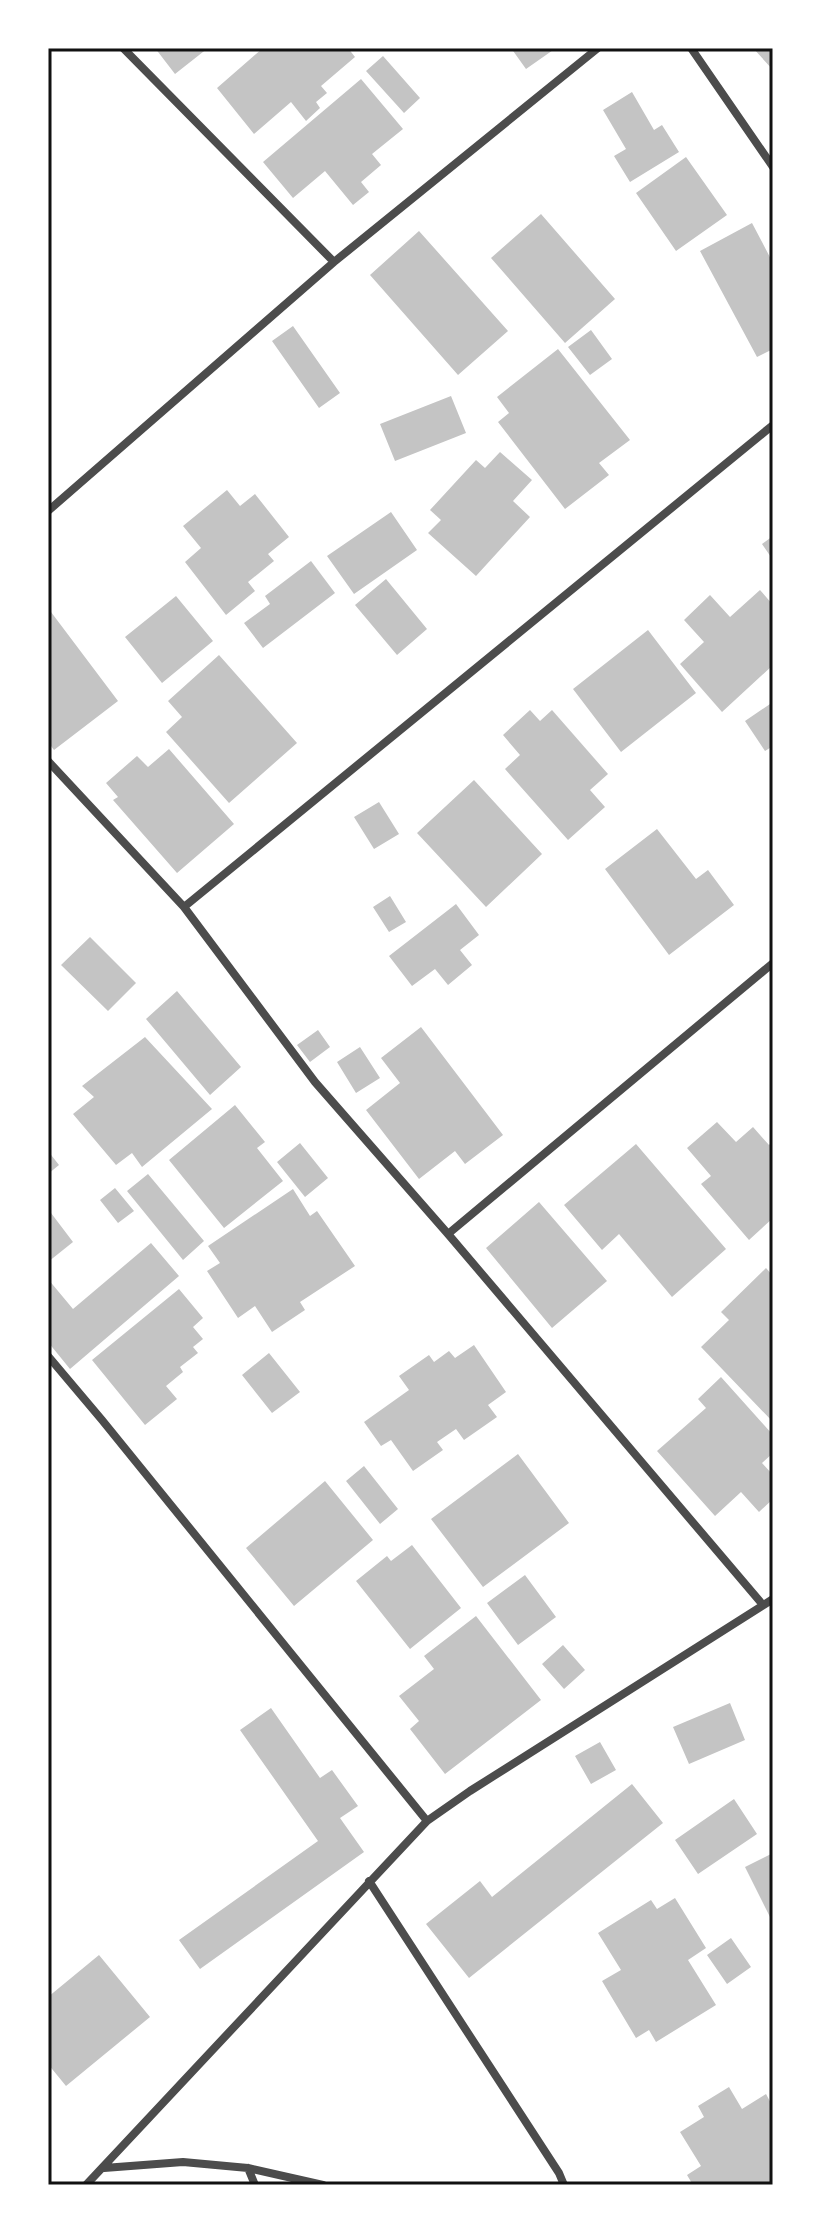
<svg xmlns="http://www.w3.org/2000/svg" width="821" height="2233" viewBox="0 0 821 2233" font-family="'Open Sans',sans-serif">
  <style>
    .building { fill: #c4c4c4 }
    .lines { fill: none; stroke-linecap: round; stroke-linejoin: round }
    .minor { stroke: #4c4c4c; stroke-width: 8 }
    .neatline { fill: none; stroke: #111; stroke-width: 3 }
  </style>
  <rect width="100%" height="100%" fill="#fff"/>
  <path class="building" d="M 155,48 L 208,48 L 175,74 Z
    M 263,48 L 348,48 L 355,57 L 321,86 L 327,93 L 316,102 L 320,108 L 306,121 L 291,102 L 254,134 L 217,88 Z
    M 511,48 L 556,48 L 526,69 Z
    M 753,48 L 773,48 L 773,70 Z
    M 383,56 L 420,98 L 404,113 L 366,71 Z
    M 361,79 L 403,129 L 372,154 L 381,165 L 361,182 L 369,192 L 353,205 L 325,171 L 293,198 L 263,162 Z
    M 632,92 L 654,130 L 662,125 L 679,152 L 630,182 L 614,156 L 626,149 L 603,110 Z
    M 686,157 L 727,215 L 676,251 L 636,193 Z
    M 541,214 L 615,299 L 565,343 L 491,258 Z
    M 752,223 L 773,263 L 773,349 L 757,357 L 700,251 Z
    M 419,231 L 508,331 L 458,375 L 370,275 Z
    M 293,326 L 340,393 L 319,408 L 272,341 Z
    M 591,330 L 612,359 L 590,375 L 568,347 Z
    M 558,349 L 630,440 L 599,463 L 609,475 L 565,509 L 498,422 L 509,413 L 497,397 Z
    M 451,396 L 466,433 L 395,461 L 380,424 Z
    M 500,452 L 532,480 L 513,501 L 530,517 L 476,576 L 428,533 L 441,520 L 430,510 L 476,460 L 485,468 Z
    M 227,490 L 240,506 L 255,494 L 289,537 L 268,554 L 274,561 L 248,582 L 255,591 L 226,615 L 185,562 L 201,548 L 183,526 Z
    M 391,512 L 417,550 L 354,594 L 327,556 Z
    M 773,536 L 773,560 L 762,544 Z
    M 311,561 L 335,593 L 263,648 L 244,623 L 270,604 L 265,596 Z
    M 386,579 L 427,629 L 397,655 L 355,605 Z
    M 760,590 L 773,605 L 773,665 L 722,712 L 680,664 L 704,642 L 684,620 L 710,595 L 730,617 Z
    M 176,596 L 213,641 L 162,683 L 125,637 Z
    M 51,612 L 118,701 L 54,750 L 48,742 L 48,615 Z
    M 648,630 L 696,693 L 621,752 L 573,689 Z
    M 219,655 L 297,743 L 229,803 L 166,732 L 182,717 L 168,701 Z
    M 773,702 L 773,746 L 765,751 L 745,721 Z
    M 530,710 L 540,721 L 552,710 L 608,774 L 590,790 L 605,807 L 568,840 L 505,769 L 520,755 L 503,735 Z
    M 169,749 L 234,824 L 177,873 L 113,800 L 118,797 L 106,783 L 137,756 L 148,767 Z
    M 474,780 L 542,854 L 486,907 L 417,833 Z
    M 379,802 L 399,834 L 374,849 L 354,817 Z
    M 657,829 L 696,879 L 708,870 L 734,905 L 669,955 L 605,869 Z
    M 390,896 L 406,922 L 389,932 L 373,907 Z
    M 456,904 L 479,935 L 460,950 L 472,965 L 448,985 L 435,969 L 412,986 L 389,956 Z
    M 90,937 L 136,983 L 108,1011 L 61,965 Z
    M 177,991 L 241,1067 L 210,1095 L 146,1019 Z
    M 421,1027 L 503,1135 L 465,1164 L 455,1151 L 419,1179 L 366,1110 L 400,1083 L 381,1058 Z
    M 318,1030 L 330,1047 L 310,1062 L 297,1045 Z
    M 145,1037 L 212,1109 L 142,1167 L 132,1153 L 116,1165 L 73,1114 L 94,1097 L 82,1086 Z
    M 360,1047 L 380,1078 L 356,1093 L 337,1062 Z
    M 235,1105 L 265,1142 L 257,1148 L 283,1181 L 224,1228 L 169,1160 Z
    M 717,1122 L 736,1142 L 753,1127 L 769,1145 L 773,1141 L 773,1218 L 749,1240 L 701,1184 L 711,1176 L 687,1148 Z
    M 300,1143 L 328,1178 L 305,1197 L 277,1162 Z
    M 636,1144 L 726,1249 L 672,1297 L 619,1234 L 602,1250 L 564,1205 Z
    M 48,1151 L 59,1165 L 48,1174 Z
    M 148,1174 L 204,1241 L 183,1260 L 127,1191 Z
    M 115,1188 L 134,1211 L 118,1223 L 100,1200 Z
    M 293,1189 L 310,1216 L 317,1211 L 355,1266 L 300,1302 L 305,1310 L 272,1332 L 255,1306 L 238,1318 L 207,1271 L 220,1263 L 208,1246 Z
    M 539,1202 L 607,1281 L 552,1328 L 486,1248 Z
    M 48,1209 L 73,1242 L 48,1262 Z
    M 151,1243 L 179,1276 L 70,1369 L 48,1342 L 48,1279 L 73,1309 Z
    M 766,1268 L 773,1276 L 773,1422 L 701,1347 L 729,1320 L 721,1312 Z
    M 179,1289 L 203,1318 L 193,1327 L 203,1339 L 193,1347 L 198,1353 L 180,1367 L 183,1372 L 166,1386 L 177,1399 L 145,1425 L 92,1360 Z
    M 474,1345 L 506,1392 L 488,1405 L 497,1417 L 464,1440 L 456,1429 L 437,1442 L 443,1450 L 413,1471 L 391,1440 L 381,1446 L 364,1422 L 409,1390 L 399,1376 L 429,1355 L 434,1362 L 449,1351 L 455,1358 Z
    M 269,1353 L 300,1392 L 272,1413 L 242,1375 Z
    M 721,1377 L 773,1435 L 773,1453 L 762,1463 L 773,1475 L 773,1499 L 759,1512 L 741,1492 L 715,1516 L 657,1451 L 706,1408 L 698,1399 Z
    M 518,1454 L 569,1523 L 483,1587 L 431,1519 Z
    M 364,1466 L 398,1509 L 380,1524 L 346,1481 Z
    M 325,1481 L 373,1540 L 294,1606 L 246,1548 Z
    M 412,1545 L 461,1608 L 410,1649 L 356,1581 L 387,1556 L 391,1561 Z
    M 525,1575 L 556,1617 L 518,1645 L 487,1603 Z
    M 476,1616 L 541,1700 L 445,1774 L 410,1729 L 419,1721 L 399,1696 L 434,1669 L 424,1656 Z
    M 563,1645 L 585,1670 L 564,1689 L 542,1664 Z
    M 730,1703 L 745,1740 L 689,1764 L 673,1727 Z
    M 271,1708 L 320,1778 L 332,1770 L 358,1806 L 340,1818 L 364,1852 L 200,1969 L 179,1940 L 318,1841 L 240,1730 Z
    M 600,1742 L 616,1770 L 591,1784 L 575,1756 Z
    M 632,1784 L 663,1823 L 469,1978 L 426,1924 L 480,1881 L 492,1897 Z
    M 734,1799 L 757,1834 L 698,1874 L 675,1840 Z
    M 773,1853 L 773,1923 L 745,1867 Z
    M 675,1898 L 706,1948 L 688,1960 L 716,2005 L 656,2042 L 649,2030 L 636,2038 L 602,1981 L 621,1970 L 598,1933 L 651,1900 L 657,1909 Z
    M 731,1938 L 751,1967 L 727,1984 L 707,1955 Z
    M 99,1955 L 150,2017 L 66,2086 L 48,2064 L 48,1997 Z
    M 729,2087 L 742,2109 L 766,2094 L 773,2107 L 773,2185 L 693,2185 L 687,2175 L 701,2166 L 680,2132 L 704,2117 L 698,2106 Z"/>
  <g class="lines">
    <path class="minor" d="M 123,48 L 334,262
      M 691,48 L 773,167
      M 48,511 L 334,262 L 598,48
      M 48,761 L 184,907 L 315,1082 L 448,1234 L 763,1605
      M 184,907 L 773,425
      M 448,1234 L 773,963
      M 48,1356 L 102,1420 L 427,1821
      M 369,1881 L 559,2173 L 564,2185
      M 104,2168 L 183,2162 L 248,2168 L 323,2185
      M 248,2168 L 255,2185
      M 86,2185 L 427,1821 L 470,1791 L 773,1599"/>
  </g>
  <rect width="821" height="2233" fill="none" stroke="#ffffff" stroke-width="100"/>
  <rect x="50" y="50" width="721" height="2133" class="neatline"/>
</svg>
